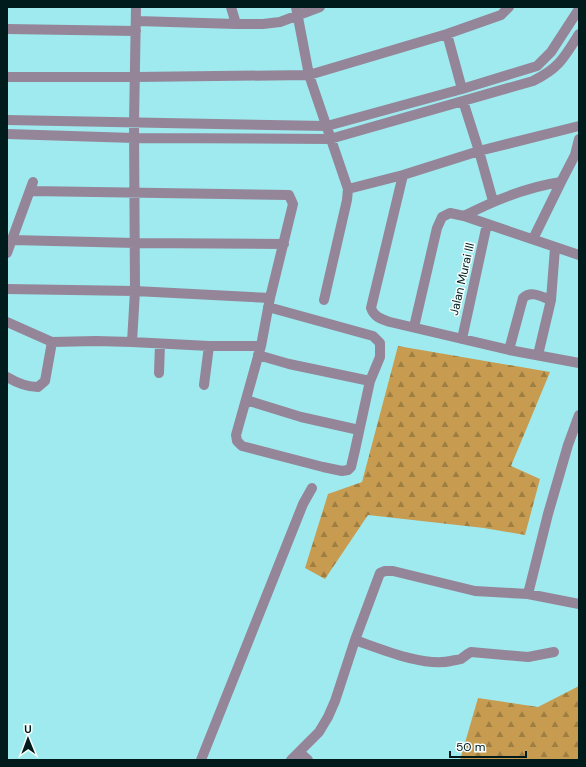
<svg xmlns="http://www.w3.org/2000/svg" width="586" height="767" viewBox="0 0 586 767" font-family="'DM Sans',sans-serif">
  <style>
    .forest { fill: url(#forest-firs) }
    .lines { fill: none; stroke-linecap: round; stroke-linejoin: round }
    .minor { stroke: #958599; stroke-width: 10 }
    .labels { text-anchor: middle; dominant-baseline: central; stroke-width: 3; stroke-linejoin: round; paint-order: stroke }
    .street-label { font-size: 12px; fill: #001b1c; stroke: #f7fefe }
  </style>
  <defs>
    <pattern id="forest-firs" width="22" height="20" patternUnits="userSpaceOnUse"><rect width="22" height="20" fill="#c79c51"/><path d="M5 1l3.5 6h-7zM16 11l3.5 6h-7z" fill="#9f7e42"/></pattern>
  </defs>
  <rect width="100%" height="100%" fill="#9feaee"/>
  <path class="forest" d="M 398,346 L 550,372 L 511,466 L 540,479 L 525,535 L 484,528 L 368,515 L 325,579 L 305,568 L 328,494 L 362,482 Z
    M 579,686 L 579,760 L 460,760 L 478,698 L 538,707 Z"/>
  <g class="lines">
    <path class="minor" d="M 136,7 L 134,123 L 135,291 L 132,342 L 209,346 L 261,346
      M 231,7 L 236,24
      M 296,7 L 309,75 L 348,189 L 347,200 L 324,300
      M 137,21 L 236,24 L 263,24 L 280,22 L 320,7
      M 7,29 L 136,31
      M 447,34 L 462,89
      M 7,77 L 135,77 L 309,75 L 447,34 L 501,15 L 509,7
      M 463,101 L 479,151 L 493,201
      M 7,120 L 327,126 L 462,89 L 537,66 L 551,52 L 579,9
      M 7,134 L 134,138 L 330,139 L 533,81 C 559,68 564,58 579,34
      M 403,175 L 371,308 C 374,317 381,319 390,322 L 509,350 L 579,363
      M 348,189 L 403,175 L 479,151 L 579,126
      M 30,191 L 289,195 L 293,204 L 270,298 L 261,346 L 236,435 L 237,441 L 242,446 L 323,467 L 342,471 L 348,470 L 351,467 L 355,450 L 370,381 L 380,357 L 380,343 L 373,336 L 268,307
      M 464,216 C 495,200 526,187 561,182 L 575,155 L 579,139
      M 533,239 L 561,182
      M 12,240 L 135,243 L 284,244
      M 7,253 L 33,182
      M 7,289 L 135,291 L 270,298
      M 7,322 L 52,342 L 96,341 L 132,342
      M 414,327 L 437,228 L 442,217 L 450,213 L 464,216 L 579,255
      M 462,339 L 487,224
      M 509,350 L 523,298 C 531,290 542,297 551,300
      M 258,355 L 289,364 L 370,381
      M 538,355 L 551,300 L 555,248
      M 159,373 L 160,344
      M 7,377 C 17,383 27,387 38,387 L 45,381 L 52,342
      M 204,385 L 209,346
      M 246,400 L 301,417 L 359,430
      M 528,594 L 548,514 L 568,445 L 579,415
      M 355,640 C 381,649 423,667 451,661 C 454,660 458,660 461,659 C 464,657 467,654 471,652 L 528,657 L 554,652
      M 299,752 L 308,760
      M 201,760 L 303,504 L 312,488
      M 291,760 L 319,732 L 328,717 L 335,701 L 355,640 L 380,573 L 385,571 L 393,571 L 475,591 L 528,594 L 579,604"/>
  </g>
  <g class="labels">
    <g class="street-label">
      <text transform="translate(462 279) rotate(-77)">Jalan Murai III</text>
    </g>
  </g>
  <rect width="586" height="767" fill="none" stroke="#001b1c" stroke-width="16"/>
  <g transform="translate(28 739) rotate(359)" stroke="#f7fefe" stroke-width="3" paint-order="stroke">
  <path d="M0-3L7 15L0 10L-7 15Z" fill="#001b1c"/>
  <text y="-6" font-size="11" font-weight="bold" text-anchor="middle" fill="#001b1c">U</text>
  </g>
  <path d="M450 751v6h76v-6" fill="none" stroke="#001b1c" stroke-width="2"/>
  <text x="456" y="751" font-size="12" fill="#001b1c" stroke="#f7fefe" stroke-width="3" paint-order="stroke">50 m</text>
</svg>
